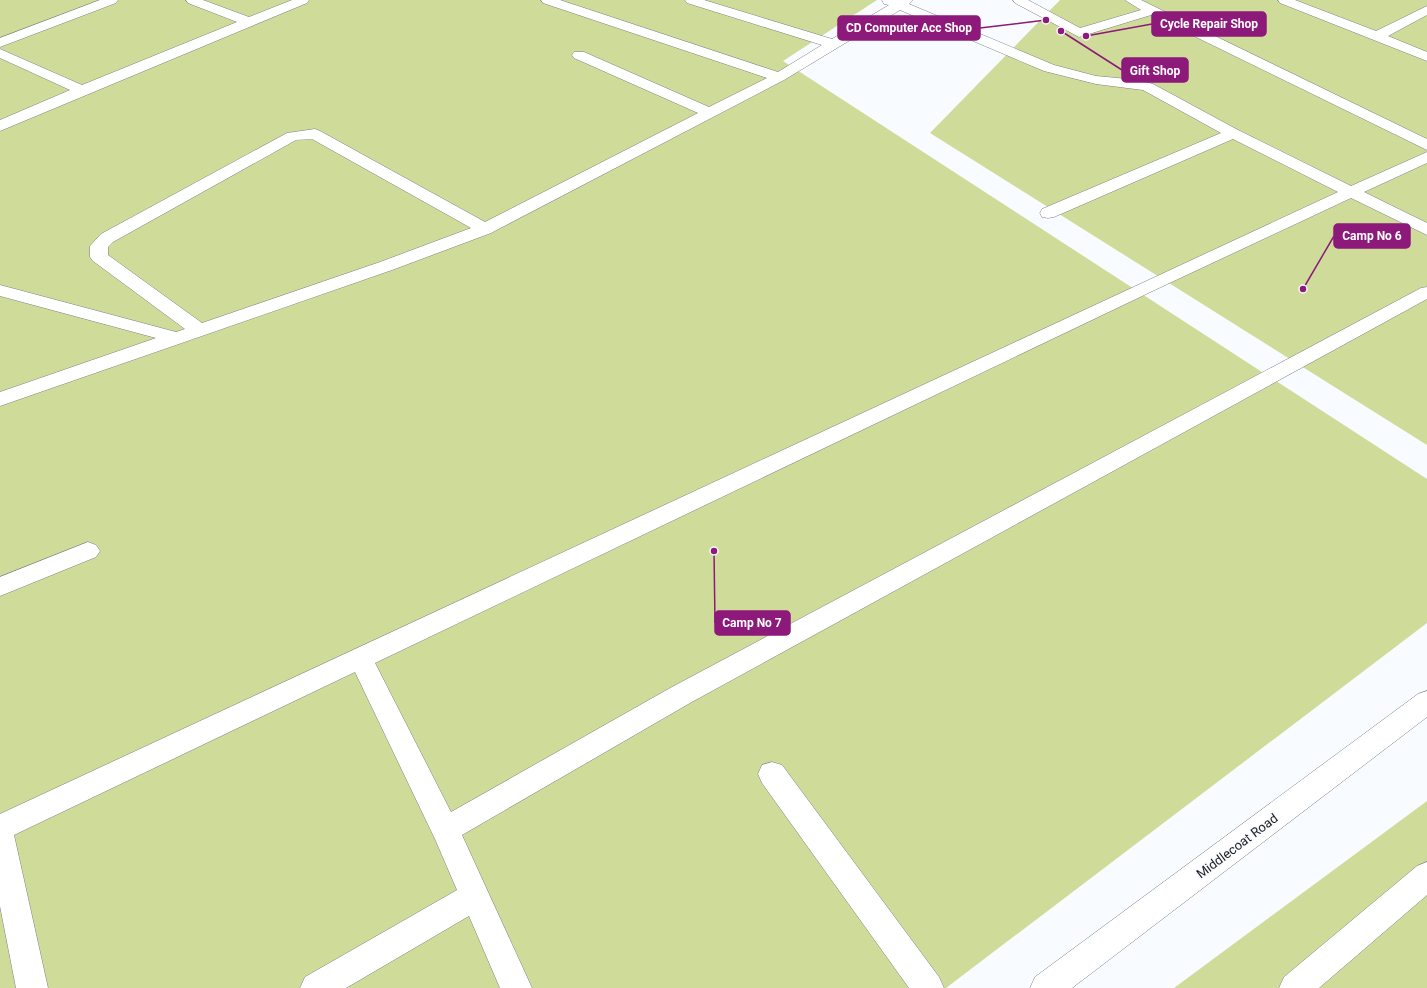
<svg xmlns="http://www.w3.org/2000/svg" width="1427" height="988" viewBox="0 0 1427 988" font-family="Roboto,sans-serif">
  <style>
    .green { fill: #cfdc99 }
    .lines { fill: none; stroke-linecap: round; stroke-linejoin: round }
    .minor-casing { stroke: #7d8185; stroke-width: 1 }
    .minor { fill: #fff; fill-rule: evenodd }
    .labels { text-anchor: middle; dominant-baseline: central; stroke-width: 4; stroke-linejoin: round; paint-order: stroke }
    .near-street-label { font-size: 13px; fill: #1a1b1d; stroke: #f8fbff }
    .leader { fill: none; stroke: #8d197a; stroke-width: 1.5 }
    .callout-dot { fill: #8d197a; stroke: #f8fbff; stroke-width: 1.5 }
    .callout { fill: #8d197a; stroke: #8d197a; stroke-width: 1.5 }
    .callout-label { font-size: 12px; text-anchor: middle; font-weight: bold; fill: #fff }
  </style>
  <rect width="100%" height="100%" fill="#f8fbff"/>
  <path class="green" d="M 0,0 L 877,0 L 783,61 L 1427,479 L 1427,623 L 946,988 L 0,988 Z
    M 1060,0 L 1427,0 L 1427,445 L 930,133 Z
    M 1427,801 L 1427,988 L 1174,988 Z"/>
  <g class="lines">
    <g class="minor-casing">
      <path id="minor" d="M 100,0 L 118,0 L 116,3 L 0,47 L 0,38 Z
        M 186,0 L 203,0 L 249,17 L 292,0 L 309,0 L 307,3 L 0,131 L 0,120 L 70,90 L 0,58 L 0,49 L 82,85 L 237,22 L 188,3 Z
        M 541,0 L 560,0 L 778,72 L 822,45 L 687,3 L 685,0 L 704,0 L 832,39 L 889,5 L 884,4 L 882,0 L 913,0 L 909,4 L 1054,65 L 1096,76 L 1138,80 L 1153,84 L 1238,130 L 1351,186 L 1427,152 L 1427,163 L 1364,192 L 1427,223 L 1427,235 L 1351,198 L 1161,287 L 375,663 L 451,812 L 672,687 L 1421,288 L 1427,287 L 1427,299 L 690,703 L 462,835 L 532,988 L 500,988 L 469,916 L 346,988 L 300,988 L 305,977 L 457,890 L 435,839 L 355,672 L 14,835 L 48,988 L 16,988 L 0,906 L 0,814 L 1338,192 L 1233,139 L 1054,217 L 1048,218 L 1042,217 L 1040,213 L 1042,209 L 1221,133 L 1143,90 L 1096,84 L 1044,71 L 900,10 L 784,80 L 491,233 L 392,270 L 0,406 L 0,392 L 156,338 L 0,296 L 0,285 L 176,332 L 185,329 L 93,261 L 90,257 L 90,246 L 101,234 L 287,133 L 315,129 L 320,131 L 485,222 L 698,113 L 574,58 L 572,55 L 574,52 L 584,52 L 709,107 L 767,78 L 543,3 ZM 312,139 L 471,228 L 380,262 L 202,323 L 108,255 L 108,247 L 113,242 L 296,140 Z
        M 1013,0 L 1028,0 L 1080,28 L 1141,10 L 1125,0 L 1141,0 L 1427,139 L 1427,150 L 1151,15 L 1079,37 L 1015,3 Z
        M 1278,0 L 1295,0 L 1376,31 L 1427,6 L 1427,15 L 1388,36 L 1427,52 L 1427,61 L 1280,3 Z
        M 88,542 L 96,545 L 100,551 L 96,557 L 0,596 L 0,577 Z
        M 1427,691 L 1427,717 L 1072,988 L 1030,988 L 1035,977 L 1418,694 Z
        M 772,762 L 782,765 L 939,977 L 944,988 L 909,988 L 762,783 L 758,774 L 762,765 Z
        M 1427,862 L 1427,895 L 1319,988 L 1279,988 L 1284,977 L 1417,866 Z"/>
    </g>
    <use href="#minor" class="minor"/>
  </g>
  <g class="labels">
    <g class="near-street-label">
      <text transform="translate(1237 846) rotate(-37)">Middlecoat Road</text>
    </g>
  </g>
  <path class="leader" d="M1086 36L1152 24M1046 20L980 28M1061 31L1122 70M1303 289L1334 236M714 551L715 623"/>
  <g class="callout-dot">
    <circle cx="1086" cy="36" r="4"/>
    <circle cx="1046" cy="20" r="4"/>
    <circle cx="1061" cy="31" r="4"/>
    <circle cx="1303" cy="289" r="4"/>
    <circle cx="714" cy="551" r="4"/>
  </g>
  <g class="callout">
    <rect x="1152" y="12" width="114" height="24" rx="4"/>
    <rect x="838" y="16" width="142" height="24" rx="4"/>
    <rect x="1122" y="58" width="66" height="24" rx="4"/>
    <rect x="1334" y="224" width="76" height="24" rx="4"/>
    <rect x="715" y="611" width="75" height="24" rx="4"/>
  </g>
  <g class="callout-label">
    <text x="1209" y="28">Cycle Repair Shop</text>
    <text x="909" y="32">CD Computer Acc Shop</text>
    <text x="1155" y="75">Gift Shop</text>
    <text x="1372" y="240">Camp No 6</text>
    <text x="752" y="627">Camp No 7</text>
  </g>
</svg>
